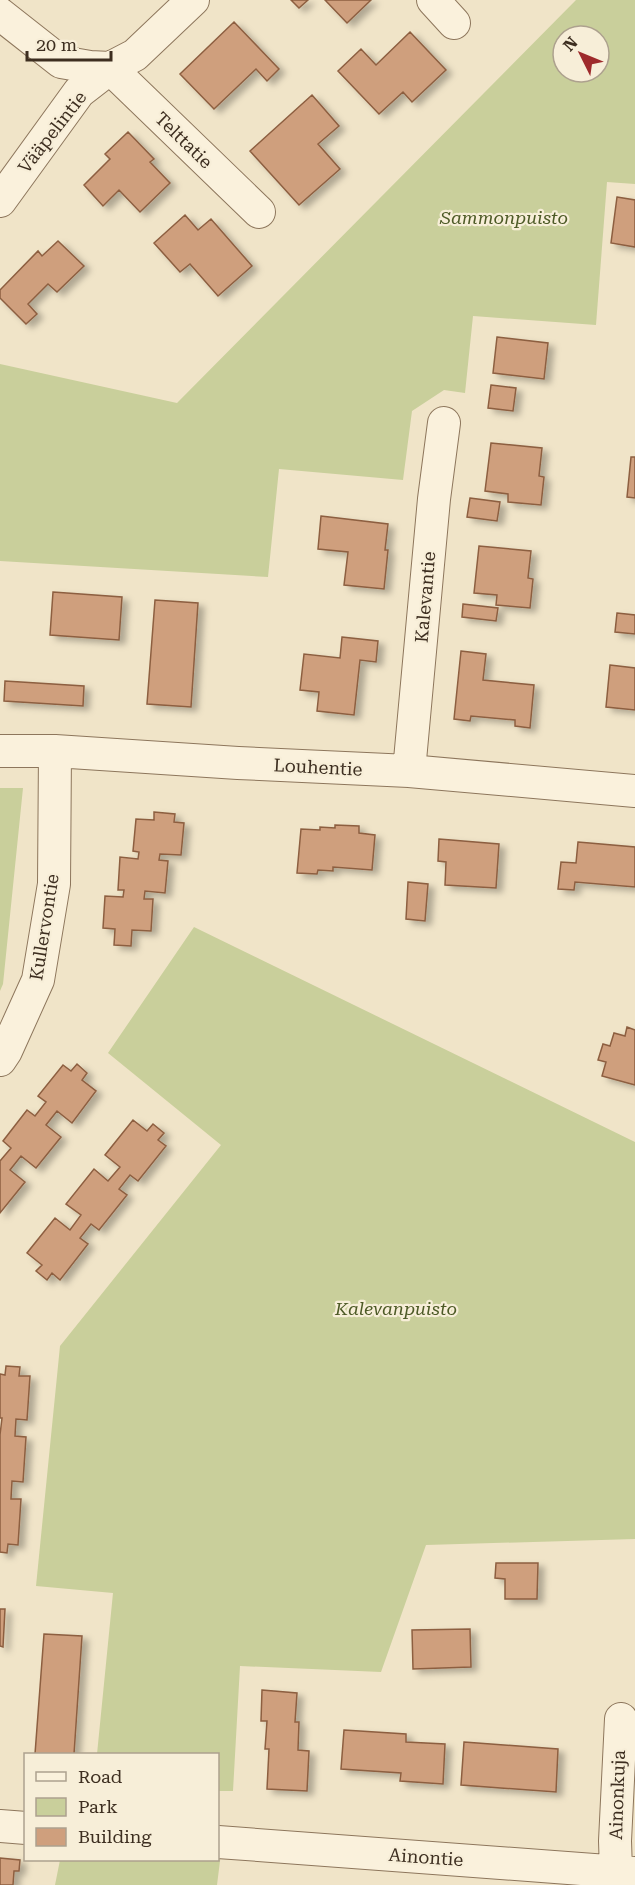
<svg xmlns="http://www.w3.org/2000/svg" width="635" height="1885" viewBox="0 0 635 1885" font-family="'Roboto Serif',serif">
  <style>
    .green { fill: #c9cf9b; fill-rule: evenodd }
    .building { fill: #cf9f7d; stroke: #8d5f41; stroke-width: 1.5; filter: url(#shadow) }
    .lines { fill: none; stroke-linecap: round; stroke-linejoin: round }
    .minor-casing { stroke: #8d765c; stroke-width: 34 }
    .minor { stroke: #faf1dc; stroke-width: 32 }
    .labels { text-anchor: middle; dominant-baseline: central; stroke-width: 4.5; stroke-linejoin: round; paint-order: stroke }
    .street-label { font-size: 18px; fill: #3d2e20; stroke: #f7eed8 }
    .park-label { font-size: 18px; font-style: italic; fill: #4d5a26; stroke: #f7eed8 }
  </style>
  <defs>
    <filter id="shadow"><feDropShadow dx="6" dy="4" stdDeviation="3" flood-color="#0004"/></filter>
  </defs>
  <rect width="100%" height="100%" fill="#f0e4c8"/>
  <path class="green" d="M 576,0 L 635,0 L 635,184 L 607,182 L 596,325 L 473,316 L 465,393 L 444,390 L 412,411 L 403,480 L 279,469 L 268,577 L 0,561 L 0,364 L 177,403 ZM 563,36 L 599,36 L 599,72 L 563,72 Z
    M 0,788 L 23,788 L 3,984 L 0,991 Z
    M 194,927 L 635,1142 L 635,1539 L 426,1545 L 381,1672 L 240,1666 L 233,1791 L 218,1791 L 218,1754 L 97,1754 L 113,1593 L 36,1586 L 60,1346 L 221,1145 L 108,1053 Z
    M 218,1853 L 221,1853 L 217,1885 L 55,1885 L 60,1860 L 218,1860 Z"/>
  <path class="building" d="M 291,0 L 308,0 L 299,8 Z
    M 325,0 L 371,0 L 347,23 Z
    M 234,22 L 279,69 L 267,81 L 256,69 L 214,109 L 180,74 Z
    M 410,32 L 446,70 L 412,102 L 403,92 L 379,114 L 338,71 L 361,49 L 376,65 Z
    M 312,95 L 339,126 L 318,144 L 340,169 L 299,205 L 250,151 Z
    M 128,132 L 154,159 L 150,162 L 170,183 L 140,212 L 119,190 L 103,206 L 84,185 L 110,159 L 105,154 Z
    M 617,197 L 635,200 L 635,247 L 611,243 Z
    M 185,215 L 198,230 L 211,219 L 252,266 L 218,296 L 190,264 L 180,272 L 154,243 Z
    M 58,241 L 84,266 L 57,292 L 48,284 L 28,304 L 37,314 L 26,324 L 0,298 L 0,290 L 38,251 L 42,256 Z
    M 497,337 L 548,343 L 544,379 L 493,373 Z
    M 491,385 L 516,388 L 513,411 L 488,408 Z
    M 491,443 L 542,448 L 539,476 L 544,477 L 541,505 L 508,502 L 508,494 L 485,491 Z
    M 631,457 L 635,457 L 635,498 L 627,497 Z
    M 470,498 L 500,502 L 497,521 L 467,517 Z
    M 321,516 L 388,524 L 385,550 L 388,550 L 384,589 L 344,585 L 348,552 L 318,549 Z
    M 479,546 L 531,551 L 528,578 L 533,579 L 530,608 L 496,605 L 497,595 L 474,593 Z
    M 53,592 L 122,597 L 119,640 L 50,635 Z
    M 155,600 L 198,603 L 191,707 L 147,704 Z
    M 463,604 L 498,608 L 496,621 L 462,617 Z
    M 617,613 L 635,615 L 635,634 L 615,632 Z
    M 342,637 L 378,641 L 376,662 L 360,660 L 354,715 L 317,711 L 319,692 L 300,690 L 304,654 L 340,658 Z
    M 461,651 L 486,654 L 483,680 L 534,685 L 530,728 L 515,726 L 515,720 L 471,716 L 470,721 L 454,719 Z
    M 610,665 L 635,668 L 635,710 L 606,707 Z
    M 5,681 L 84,686 L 83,706 L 4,701 Z
    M 154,812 L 175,814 L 174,822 L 184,823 L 181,855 L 160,854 L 159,860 L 168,861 L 165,893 L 145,891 L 144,899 L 153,899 L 151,931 L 132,930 L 131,946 L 114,945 L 115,929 L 103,928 L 105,896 L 123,897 L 124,890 L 118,890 L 120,857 L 138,859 L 139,852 L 133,851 L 136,819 L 154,820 Z
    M 335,825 L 359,826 L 359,833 L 375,835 L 372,870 L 333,867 L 333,871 L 318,870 L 317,874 L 297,873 L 301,829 L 320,830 L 320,827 L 335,828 Z
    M 439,839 L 499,844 L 496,888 L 445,885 L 446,862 L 438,861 Z
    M 578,842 L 635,847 L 635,887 L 575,882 L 574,890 L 558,889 L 561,862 L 576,863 Z
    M 408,882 L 428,884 L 425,921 L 406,919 Z
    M 627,1027 L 635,1030 L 635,1085 L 602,1076 L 606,1062 L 598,1060 L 603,1044 L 610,1046 L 614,1033 L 625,1036 Z
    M 77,1064 L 87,1073 L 82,1080 L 96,1091 L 72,1123 L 57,1111 L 46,1125 L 61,1137 L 36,1168 L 21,1156 L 10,1170 L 25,1182 L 0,1213 L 0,1161 L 11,1148 L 3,1141 L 27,1110 L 35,1116 L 46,1102 L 38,1096 L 63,1065 L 71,1071 Z
    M 133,1120 L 147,1131 L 153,1124 L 164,1133 L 158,1140 L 166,1146 L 138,1181 L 130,1175 L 119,1189 L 127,1195 L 99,1230 L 91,1224 L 80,1238 L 88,1244 L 60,1280 L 52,1273 L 47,1280 L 36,1271 L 42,1265 L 27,1253 L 55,1218 L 70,1230 L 81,1215 L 66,1204 L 94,1169 L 108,1181 L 120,1167 L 105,1155 Z
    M 6,1366 L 20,1367 L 19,1376 L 30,1376 L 27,1420 L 16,1419 L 15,1436 L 26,1437 L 23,1482 L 12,1481 L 11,1499 L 21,1499 L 18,1545 L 8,1544 L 7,1553 L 0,1552 L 0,1435 L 2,1418 L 0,1418 L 0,1374 L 5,1375 Z
    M 496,1563 L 538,1563 L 537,1599 L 505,1599 L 505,1579 L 495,1578 Z
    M 0,1609 L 5,1609 L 3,1647 L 0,1646 Z
    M 470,1629 L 471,1667 L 413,1669 L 412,1630 Z
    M 44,1634 L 82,1636 L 74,1754 L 35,1754 Z
    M 262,1690 L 297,1693 L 295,1722 L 299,1722 L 298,1750 L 309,1751 L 307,1791 L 267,1789 L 269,1749 L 265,1749 L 267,1721 L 261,1721 Z
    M 344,1730 L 406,1734 L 406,1742 L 445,1744 L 443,1784 L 400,1781 L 401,1773 L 341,1769 Z
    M 464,1742 L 558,1749 L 556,1792 L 461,1785 Z
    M 0,1858 L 20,1860 L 19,1871 L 14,1871 L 13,1885 L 0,1885 Z"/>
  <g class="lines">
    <g class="minor-casing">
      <path id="minor" d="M 433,0 L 454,23
        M 0,14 L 61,62 L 90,67 L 110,68 L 259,212
        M 0,201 L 79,92 L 110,68 L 135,55 L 193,0
        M 0,751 L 55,751 L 238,763 L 409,771 L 635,791
        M 409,771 L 434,499 L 444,423
        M 0,1060 L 6,1051 L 38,980 L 54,884 L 55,751
        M 0,1826 L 26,1828
        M 218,1842 L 635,1873
        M 616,1871 L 615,1841 L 621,1719"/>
    </g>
    <use href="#minor" class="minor"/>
  </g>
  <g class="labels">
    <g class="street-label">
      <text transform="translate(52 132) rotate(-52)">Vääpelintie</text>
      <text transform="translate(184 140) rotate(44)">Telttatie</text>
      <text transform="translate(425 597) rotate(-85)">Kalevantie</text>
      <text transform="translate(318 767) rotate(3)">Louhentie</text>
      <text transform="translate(44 927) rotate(-81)">Kullervontie</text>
      <text transform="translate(617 1795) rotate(-88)">Ainonkuja</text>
      <text transform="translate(426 1857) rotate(4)">Ainontie</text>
    </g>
    <g class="park-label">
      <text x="504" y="217">Sammonpuisto</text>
      <text x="396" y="1308">Kalevanpuisto</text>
    </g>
  </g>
  <rect x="24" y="1753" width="195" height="108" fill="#f7eed8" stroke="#ada18e" stroke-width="1.5"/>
  <rect x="36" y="1772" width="30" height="9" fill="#faf1dc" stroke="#ada18e" stroke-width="1.5"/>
  <text x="78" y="1783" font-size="18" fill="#3d2e20">Road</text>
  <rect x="36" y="1798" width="30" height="18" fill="#c9cf9b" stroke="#ada18e" stroke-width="1.5"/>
  <text x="78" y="1813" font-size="18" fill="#3d2e20">Park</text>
  <rect x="36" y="1828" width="30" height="18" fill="#cf9f7d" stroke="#ada18e" stroke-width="1.5"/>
  <text x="78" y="1843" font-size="18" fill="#3d2e20">Building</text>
  <g transform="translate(581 54) rotate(313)"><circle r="28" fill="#f7eed8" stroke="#ada18e" stroke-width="1.5"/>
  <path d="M0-4.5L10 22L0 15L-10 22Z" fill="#9e2a2b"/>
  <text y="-9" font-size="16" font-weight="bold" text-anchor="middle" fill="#3d2e20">N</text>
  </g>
  <path d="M27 51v9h84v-9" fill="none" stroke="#3d2e20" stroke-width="3"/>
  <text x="36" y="51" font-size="18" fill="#3d2e20" stroke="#f7eed8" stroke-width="4.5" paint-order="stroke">20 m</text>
</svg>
